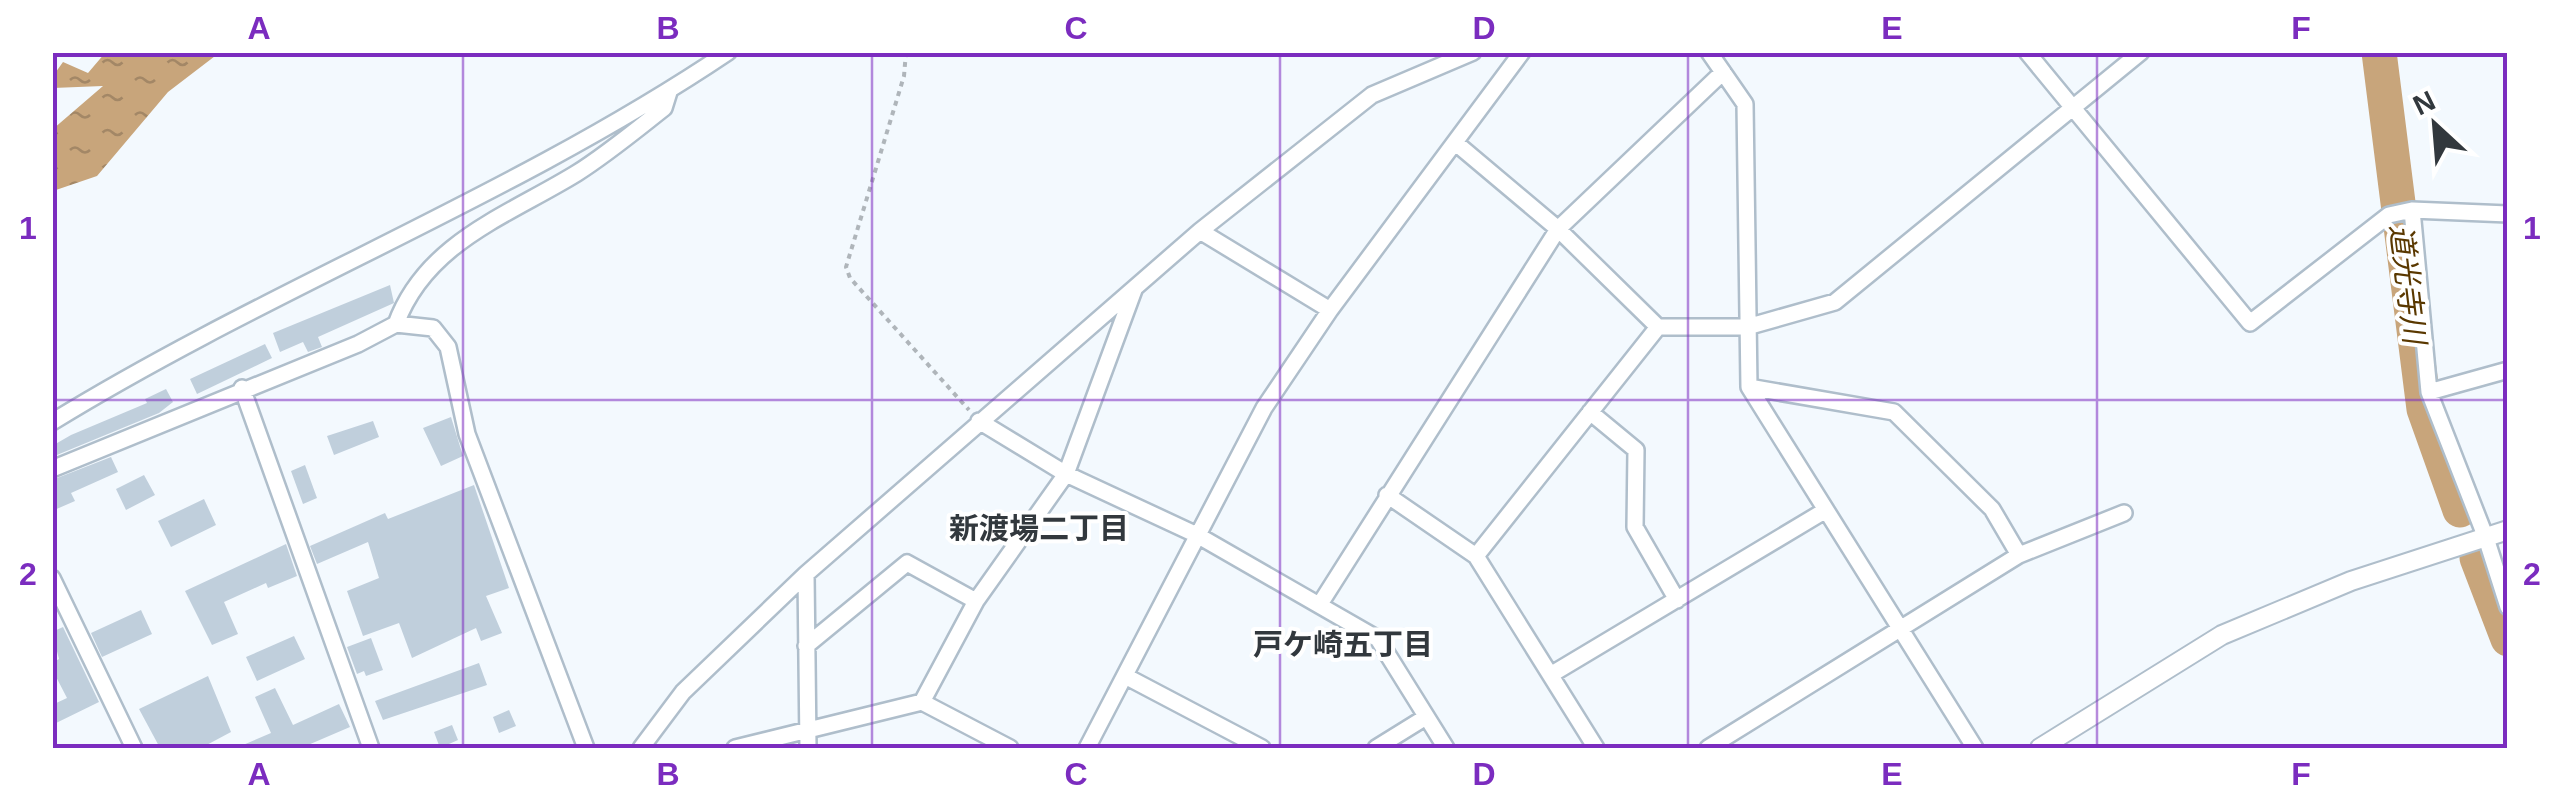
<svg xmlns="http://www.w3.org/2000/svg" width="2560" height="801" viewBox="0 0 2560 801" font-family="Helvetica,'Noto Sans JP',sans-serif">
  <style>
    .water { fill: url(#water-ripples) }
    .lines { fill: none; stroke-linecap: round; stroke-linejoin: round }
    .river { stroke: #c8a57b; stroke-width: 35 }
    .building { fill: #c0cfdc }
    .minor-casing { stroke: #afbecb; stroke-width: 20 }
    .tertiary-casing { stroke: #afbecb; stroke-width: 22 }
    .path { stroke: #afb5ba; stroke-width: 4; stroke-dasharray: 5 5; stroke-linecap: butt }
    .minor { stroke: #fff; stroke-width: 15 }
    .tertiary { stroke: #fff; stroke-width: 18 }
    .grid { fill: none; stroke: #7b2cbf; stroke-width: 2.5; stroke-opacity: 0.55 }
    .labels { text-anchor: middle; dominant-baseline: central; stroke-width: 8; stroke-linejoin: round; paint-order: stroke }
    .water-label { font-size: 30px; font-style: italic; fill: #5a3800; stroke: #fff }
    .neighbourhood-label { font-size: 30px; font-weight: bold; fill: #32383d; stroke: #fff }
    .neatline { fill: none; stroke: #7b2cbf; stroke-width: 4 }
    .grid-label { font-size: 32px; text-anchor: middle; font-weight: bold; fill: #7b2cbf }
  </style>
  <defs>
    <pattern id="water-ripples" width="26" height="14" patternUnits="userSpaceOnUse" patternTransform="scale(2.5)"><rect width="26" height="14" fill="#c8a57b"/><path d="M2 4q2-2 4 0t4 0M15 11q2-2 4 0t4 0" fill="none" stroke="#a38766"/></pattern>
  </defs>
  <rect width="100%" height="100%" fill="#f3f9fe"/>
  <path class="water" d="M 105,53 L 219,53 L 168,92 L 97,176 L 53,191 L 53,129 L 103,86 L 53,88 L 53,76 L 63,62 L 88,73 Z"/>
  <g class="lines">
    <path class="river" d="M 2379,52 L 2424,409 L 2460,510
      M 2477,558 L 2508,639"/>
  </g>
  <path class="building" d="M 390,285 L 394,303 L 318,337 L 322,347 L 308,352 L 303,342 L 280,352 L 273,333 Z
    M 265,344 L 272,358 L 197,394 L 190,379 Z
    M 166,389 L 173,402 L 159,413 L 52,457 L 52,446 L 71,435 L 147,403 L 145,399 Z
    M 451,417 L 463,456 L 441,466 L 423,428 Z
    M 373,421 L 379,437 L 334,455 L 327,436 Z
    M 111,457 L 118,472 L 71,493 L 75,501 L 52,511 L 52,480 Z
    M 305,465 L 317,498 L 303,504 L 291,471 Z
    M 144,475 L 155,495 L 126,510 L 116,489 Z
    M 474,485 L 509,588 L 486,596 L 502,633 L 481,641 L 476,628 L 412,658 L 399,623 L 363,636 L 347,591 L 379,578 L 368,542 L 317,564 L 310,546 L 385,513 L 388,519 Z
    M 204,499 L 216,525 L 171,547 L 158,521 Z
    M 286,544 L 297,576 L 268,588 L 266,583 L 224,602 L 238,634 L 212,645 L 185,591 Z
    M 141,610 L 152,634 L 102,657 L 91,633 Z
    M 63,627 L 99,702 L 52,725 L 52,705 L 67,698 L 52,669 L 52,663 L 59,659 L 52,632 Z
    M 294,636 L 305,659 L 257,681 L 246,657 Z
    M 371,638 L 383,670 L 366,676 L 364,671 L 357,674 L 347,647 Z
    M 479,663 L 487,685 L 383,720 L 375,701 Z
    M 208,676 L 231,732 L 201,748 L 160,748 L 139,709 Z
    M 275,688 L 293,725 L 339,704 L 350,727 L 301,748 L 236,748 L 271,733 L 255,697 Z
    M 509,710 L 516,726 L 499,733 L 493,717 Z
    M 452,725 L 458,740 L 440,748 L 434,732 Z"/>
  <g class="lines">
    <g class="minor-casing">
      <path id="minor" d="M 1709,52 L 1745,104 L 1749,387 L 1975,748
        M 2027,52 L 2250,323 L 2389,215 L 2412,210 L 2508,214
        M 1457,144 L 1558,229 L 1658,327 L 1747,327 L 1835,302 L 2141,52
        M 2412,210 L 2429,392 L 2486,538 L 2508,607
        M 1200,231 L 1372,95 L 1473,52
        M 396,324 C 426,242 509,215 577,173 C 607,154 636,130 664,108 L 669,92
        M 1749,387 L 1894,412 L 1992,509 L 2019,555
        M 242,388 L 371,748
        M 2429,392 L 2508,370
        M 1590,412 L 1636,450 L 1635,527 L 1677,600
        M 979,421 L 1066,474 L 1197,535 L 1378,639 L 1446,748
        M 52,422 C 272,287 514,196 728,52
        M 52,469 L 358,344 L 396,324 L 433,328 L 448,347 L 467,434 L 586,748
        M 1387,495 L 1476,556 L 1596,748
        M 1476,556 L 1658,327
        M 52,578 L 134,748
        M 1320,604 L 1558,229 L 1723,72
        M 806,646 L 907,563 L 976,601
        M 1552,674 L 1826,510
        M 1127,677 L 1262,748
        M 922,702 L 976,601 L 1066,474 L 1134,290
        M 641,748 L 683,692 L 806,574
        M 735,748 L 922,702 L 1010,748
        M 808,748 L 806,574 L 1200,231 L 1330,310
        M 1087,748 L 1264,408 L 1330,310 L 1522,52
        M 1376,748 L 1426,717
        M 1708,748 L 2019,555 L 2124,513"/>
    </g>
    <g class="tertiary-casing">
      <path id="tertiary" d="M 2040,748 L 2222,635 L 2351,581 L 2508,530"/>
    </g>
    <path class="path" d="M 906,52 L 904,76 L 846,267 L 850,278 L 969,410"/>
    <use href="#minor" class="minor"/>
    <use href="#tertiary" class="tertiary"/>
  </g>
  <path class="grid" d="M 463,52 L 463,748M 872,52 L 872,748M 1280,52 L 1280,748M 1688,52 L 1688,748M 2097,52 L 2097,748M 52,400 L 2508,400"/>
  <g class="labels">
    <g class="water-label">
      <text transform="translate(2408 284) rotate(83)">道光寺川</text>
    </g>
    <g class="neighbourhood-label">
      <text x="1039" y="528">新渡場二丁目</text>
      <text x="1343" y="644">戸ケ崎五丁目</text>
    </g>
  </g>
  <rect width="2560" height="801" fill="none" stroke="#ffffff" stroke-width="110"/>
  <g transform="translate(2435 125) rotate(334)" stroke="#ffffff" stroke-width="8" paint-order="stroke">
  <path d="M0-8L18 38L0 25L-18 38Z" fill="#32383d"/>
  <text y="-15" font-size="28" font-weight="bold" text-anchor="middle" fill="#32383d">N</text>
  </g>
  <rect x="55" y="55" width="2450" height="691" class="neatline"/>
  <g class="grid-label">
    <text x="259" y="39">A</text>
    <text x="668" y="39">B</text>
    <text x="1076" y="39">C</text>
    <text x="1484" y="39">D</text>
    <text x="1892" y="39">E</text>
    <text x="2301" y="39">F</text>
    <text x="28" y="239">1</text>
    <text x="2532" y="239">1</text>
    <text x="28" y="585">2</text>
    <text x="2532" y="585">2</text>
    <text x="259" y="785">A</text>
    <text x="668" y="785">B</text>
    <text x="1076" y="785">C</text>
    <text x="1484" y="785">D</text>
    <text x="1892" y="785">E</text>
    <text x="2301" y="785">F</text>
  </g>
</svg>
